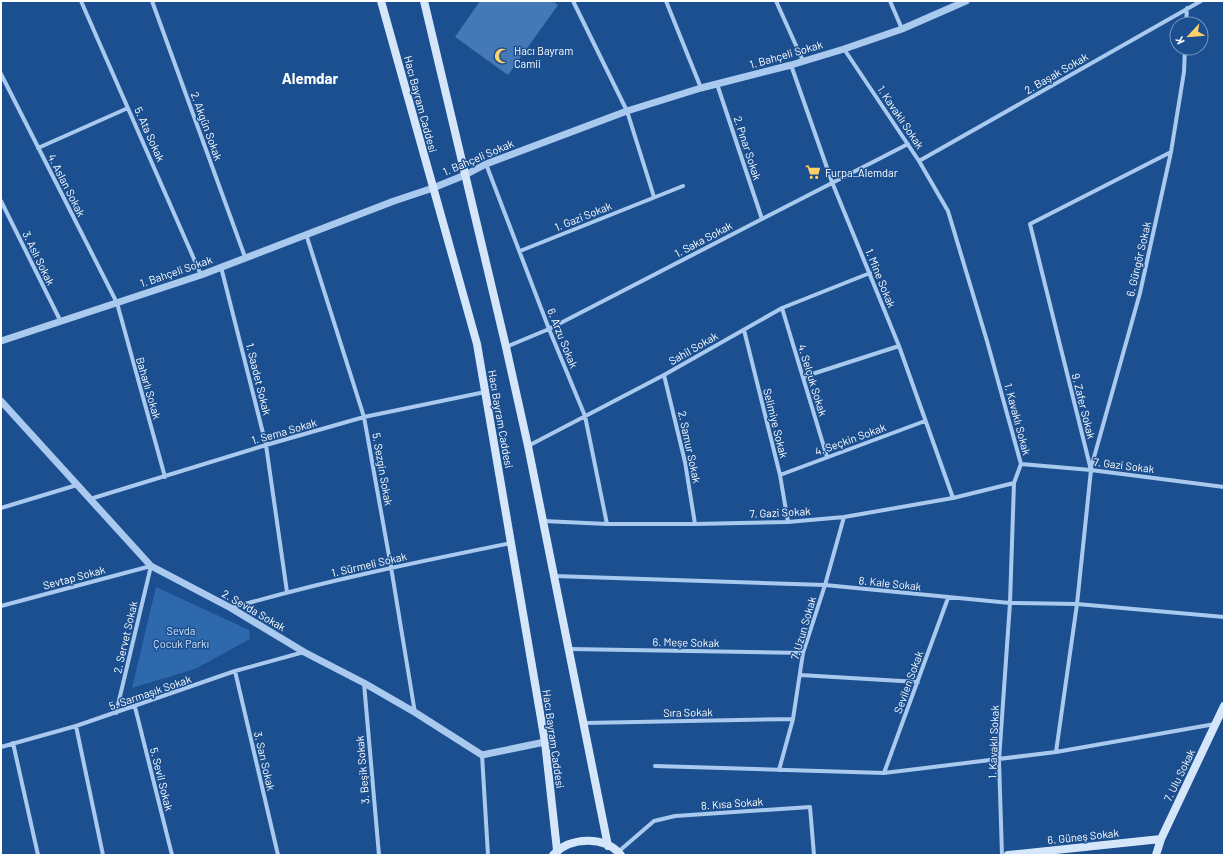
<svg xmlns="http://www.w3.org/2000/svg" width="1225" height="856" viewBox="0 0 1225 856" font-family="Barlow,sans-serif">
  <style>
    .green { fill: #2e69ad }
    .building { fill: #4478b7 }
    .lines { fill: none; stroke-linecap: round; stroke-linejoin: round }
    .minor { stroke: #a9c9ee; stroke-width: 4 }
    .tertiary { stroke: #a9c9ee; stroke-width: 7 }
    .secondary { stroke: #d6e6fa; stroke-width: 8 }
    .labels { text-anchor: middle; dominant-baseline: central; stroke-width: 3; stroke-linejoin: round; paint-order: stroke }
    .poi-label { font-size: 11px; fill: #fff; stroke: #1b4f8f; text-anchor: start }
    .street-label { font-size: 11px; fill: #fff; stroke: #1b4f8f }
    .park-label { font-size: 11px; fill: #cfe3fa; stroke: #1b4f8f }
    .district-label { font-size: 15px; font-weight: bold; fill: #fff; stroke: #1b4f8f }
  </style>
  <rect width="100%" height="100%" fill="#1b4f8f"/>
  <path class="green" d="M 156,587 L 249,630 L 250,639 L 195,669 L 132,688 Z"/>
  <path class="building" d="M 480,1 L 553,1 L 558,5 L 508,75 L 455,37 Z"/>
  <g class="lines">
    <path class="minor" d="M 81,1 L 201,275
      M 152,1 L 245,257
      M 573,1 L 627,111 L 654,197
      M 666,1 L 701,88
      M 776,1 L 803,61
      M 890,1 L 902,29
      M 1186,24 L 1187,8
      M 844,49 L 919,161 L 948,211 L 987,341 L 1021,464 L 1014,483 L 1010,603 L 999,760 L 1002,855
      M 791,65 L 832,182 L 899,346 L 953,498
      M 1,74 L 117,303 L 165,477
      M 717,84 L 762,219
      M 38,148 L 128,108
      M 919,161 L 1201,1
      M 486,164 L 549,329 L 585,416 L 607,524
      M 1,201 L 61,322
      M 306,234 L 364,417 L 391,567 L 415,713
      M 520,251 L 683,186
      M 221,267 L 266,445 L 287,592
      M 782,308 L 827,457
      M 744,330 L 780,475 L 788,522
      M 506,347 L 549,329 L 762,219 L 908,144
      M 664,375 L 685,462 L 695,524
      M 803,377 L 899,346
      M 528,446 L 664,375 L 782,308 L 870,273
      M 1021,464 L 1091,470 L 1224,487
      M 1091,468 L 1140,293 L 1171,152 L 1184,72 L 1185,48
      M 780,475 L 925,421
      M 90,499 L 266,445 L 364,417 L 485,392
      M 1,508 L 77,485
      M 543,521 L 607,524 L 695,524 L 788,522 L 844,517 L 953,498 L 1014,483
      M 554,576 L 825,585 L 1010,603 L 1077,604 L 1224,617
      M 1,606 L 151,566 L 116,713
      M 231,608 C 324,581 417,562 511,543
      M 569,649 L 803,653
      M 235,671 L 278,855
      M 800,675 L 918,682
      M 364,683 L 379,855
      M 135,707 L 172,855
      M 584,723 L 793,719
      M 76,726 L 103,855
      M 13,743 L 38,855
      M 1,747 L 76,726 L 235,671 L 304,652
      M 1056,752 L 1077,604 L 1091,470 L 1030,224 L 1171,152
      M 482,755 L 488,855
      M 655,766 L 884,773 L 1056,752 L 1215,724
      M 779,770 L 793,719 L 803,653 L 825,585 L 844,517
      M 884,773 L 948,598
      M 618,852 L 654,821 L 675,816 L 810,807 L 814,855"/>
    <path class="tertiary" d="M 1,341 L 201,275 L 394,201 L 433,188 L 465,175 L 486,164 L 627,111 L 701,88 L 791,65 L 844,49 L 902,29 L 966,1
      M 1,401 L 151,566 L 231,608 L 304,652 L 364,683 L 416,713 L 482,755 L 545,742"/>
    <path class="secondary" d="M 381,1 L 477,344 L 545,742 L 557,850
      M 424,1 L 506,347 L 528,446 L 608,846
      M 553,855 C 570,837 604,835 621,855
      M 1008,855 L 1161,839
      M 1156,855 L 1161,839 L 1224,706"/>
  </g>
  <defs>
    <g id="mosque-bare" transform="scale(1.2)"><path d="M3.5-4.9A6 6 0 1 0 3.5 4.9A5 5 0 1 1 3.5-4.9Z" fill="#ffd166" stroke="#1b4f8f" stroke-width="2.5" paint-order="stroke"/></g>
    <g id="supermarket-bare" transform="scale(1.2)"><path d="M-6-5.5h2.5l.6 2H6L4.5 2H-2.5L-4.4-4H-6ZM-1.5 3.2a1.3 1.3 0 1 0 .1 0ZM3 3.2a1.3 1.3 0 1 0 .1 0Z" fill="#ffd166" stroke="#1b4f8f" stroke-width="2.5" paint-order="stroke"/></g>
  </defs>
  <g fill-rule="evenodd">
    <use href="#mosque-bare" x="502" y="56"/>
    <use href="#supermarket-bare" x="813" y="172"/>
  </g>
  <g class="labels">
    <g class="poi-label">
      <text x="514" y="50">Hacı Bayram<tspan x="514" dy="13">Camii</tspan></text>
      <text x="825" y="172">Furpa_Alemdar</text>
    </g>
    <g class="street-label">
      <text transform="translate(786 54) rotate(-16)">1. Bahçeli Sokak</text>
      <text transform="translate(1056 73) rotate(-30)">2. Başak Sokak</text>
      <text transform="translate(421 104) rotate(75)">Hacı Bayram Caddesi</text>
      <text transform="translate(901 117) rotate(56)">1. Kavaklı Sokak</text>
      <text transform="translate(207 126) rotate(70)">2. Akgün Sokak</text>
      <text transform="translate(150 134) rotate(66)">5. Ata Sokak</text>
      <text transform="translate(748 148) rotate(72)">2. Pınar Sokak</text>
      <text transform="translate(478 157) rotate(-23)">1. Bahçeli Sokak</text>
      <text transform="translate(67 185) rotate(63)">4. Aslan Sokak</text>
      <text transform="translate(583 216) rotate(-22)">1. Gazi Sokak</text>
      <text transform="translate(703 239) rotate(-28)">1. Saka Sokak</text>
      <text transform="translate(39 258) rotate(64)">3. Aslı Sokak</text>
      <text transform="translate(1138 259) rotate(-77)">6. Güngör Sokak</text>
      <text transform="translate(176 271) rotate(-19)">1. Bahçeli Sokak</text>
      <text transform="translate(881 278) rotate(68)">1. Mine Sokak</text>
      <text transform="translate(563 338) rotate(68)">6. Arzu Sokak</text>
      <text transform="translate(693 348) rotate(-30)">Sahil Sokak</text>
      <text transform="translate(259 379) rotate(76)">1. Saadet Sokak</text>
      <text transform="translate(813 380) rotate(73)">4. Selçuk Sokak</text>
      <text transform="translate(149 388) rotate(74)">Baharlı Sokak</text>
      <text transform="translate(1084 406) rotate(76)">9. Zafer Sokak</text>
      <text transform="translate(501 419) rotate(80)">Hacı Bayram Caddesi</text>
      <text transform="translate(1018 419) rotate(75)">1. Kavaklı Sokak</text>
      <text transform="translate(776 423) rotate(76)">Selimiye Sokak</text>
      <text transform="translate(284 431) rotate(-16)">1. Sema Sokak</text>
      <text transform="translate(850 439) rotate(-20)">4. Seçkin Sokak</text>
      <text transform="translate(690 447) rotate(78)">2. Samur Sokak</text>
      <text transform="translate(1124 465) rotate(7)">7. Gazi Sokak</text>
      <text transform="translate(383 469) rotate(80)">5. Sezgin Sokak</text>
      <text transform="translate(780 512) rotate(-3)">7. Gazi Sokak</text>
      <text transform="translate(369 564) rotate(-13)">1. Sürmeli Sokak</text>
      <text transform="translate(74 577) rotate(-15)">Sevtap Sokak</text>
      <text transform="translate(890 583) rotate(6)">8. Kale Sokak</text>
      <text transform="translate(254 610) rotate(30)">2. Sevda Sokak</text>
      <text transform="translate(803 628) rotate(-74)">7. Uzun Sokak</text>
      <text transform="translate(125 637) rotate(-77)">2. Servet Sokak</text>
      <text transform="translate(686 642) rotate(1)">6. Meşe Sokak</text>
      <text transform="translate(908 682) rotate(-70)">Sevilen Sokak</text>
      <text transform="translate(150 692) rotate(-19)">5. Sarmaşık Sokak</text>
      <text transform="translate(688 712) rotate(-1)">Sıra Sokak</text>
      <text transform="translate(554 739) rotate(82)">Hacı Bayram Caddesi</text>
      <text transform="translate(993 742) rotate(-88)">1. Kavaklı Sokak</text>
      <text transform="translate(265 761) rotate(77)">3. Sarı Sokak</text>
      <text transform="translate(362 770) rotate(-95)">3. Beşik Sokak</text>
      <text transform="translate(1179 775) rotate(-64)">7. Ulu Sokak</text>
      <text transform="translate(162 779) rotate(76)">5. Sevil Sokak</text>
      <text transform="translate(732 803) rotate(-4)">8. Kısa Sokak</text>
      <text transform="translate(1083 836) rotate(-6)">6. Güneş Sokak</text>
    </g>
    <g class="park-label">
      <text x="181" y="630">Sevda<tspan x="181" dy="13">Çocuk Parkı</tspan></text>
    </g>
    <g class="district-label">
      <text x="310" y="78">Alemdar</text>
    </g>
  </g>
  <rect width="1225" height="856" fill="none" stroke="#ffffff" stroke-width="4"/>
  <g transform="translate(1189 36) rotate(244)"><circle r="19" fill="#1b4f8f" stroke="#7695bc"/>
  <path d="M0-3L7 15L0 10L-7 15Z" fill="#ffd166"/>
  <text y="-6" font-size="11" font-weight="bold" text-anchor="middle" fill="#ffffff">K</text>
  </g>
</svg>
